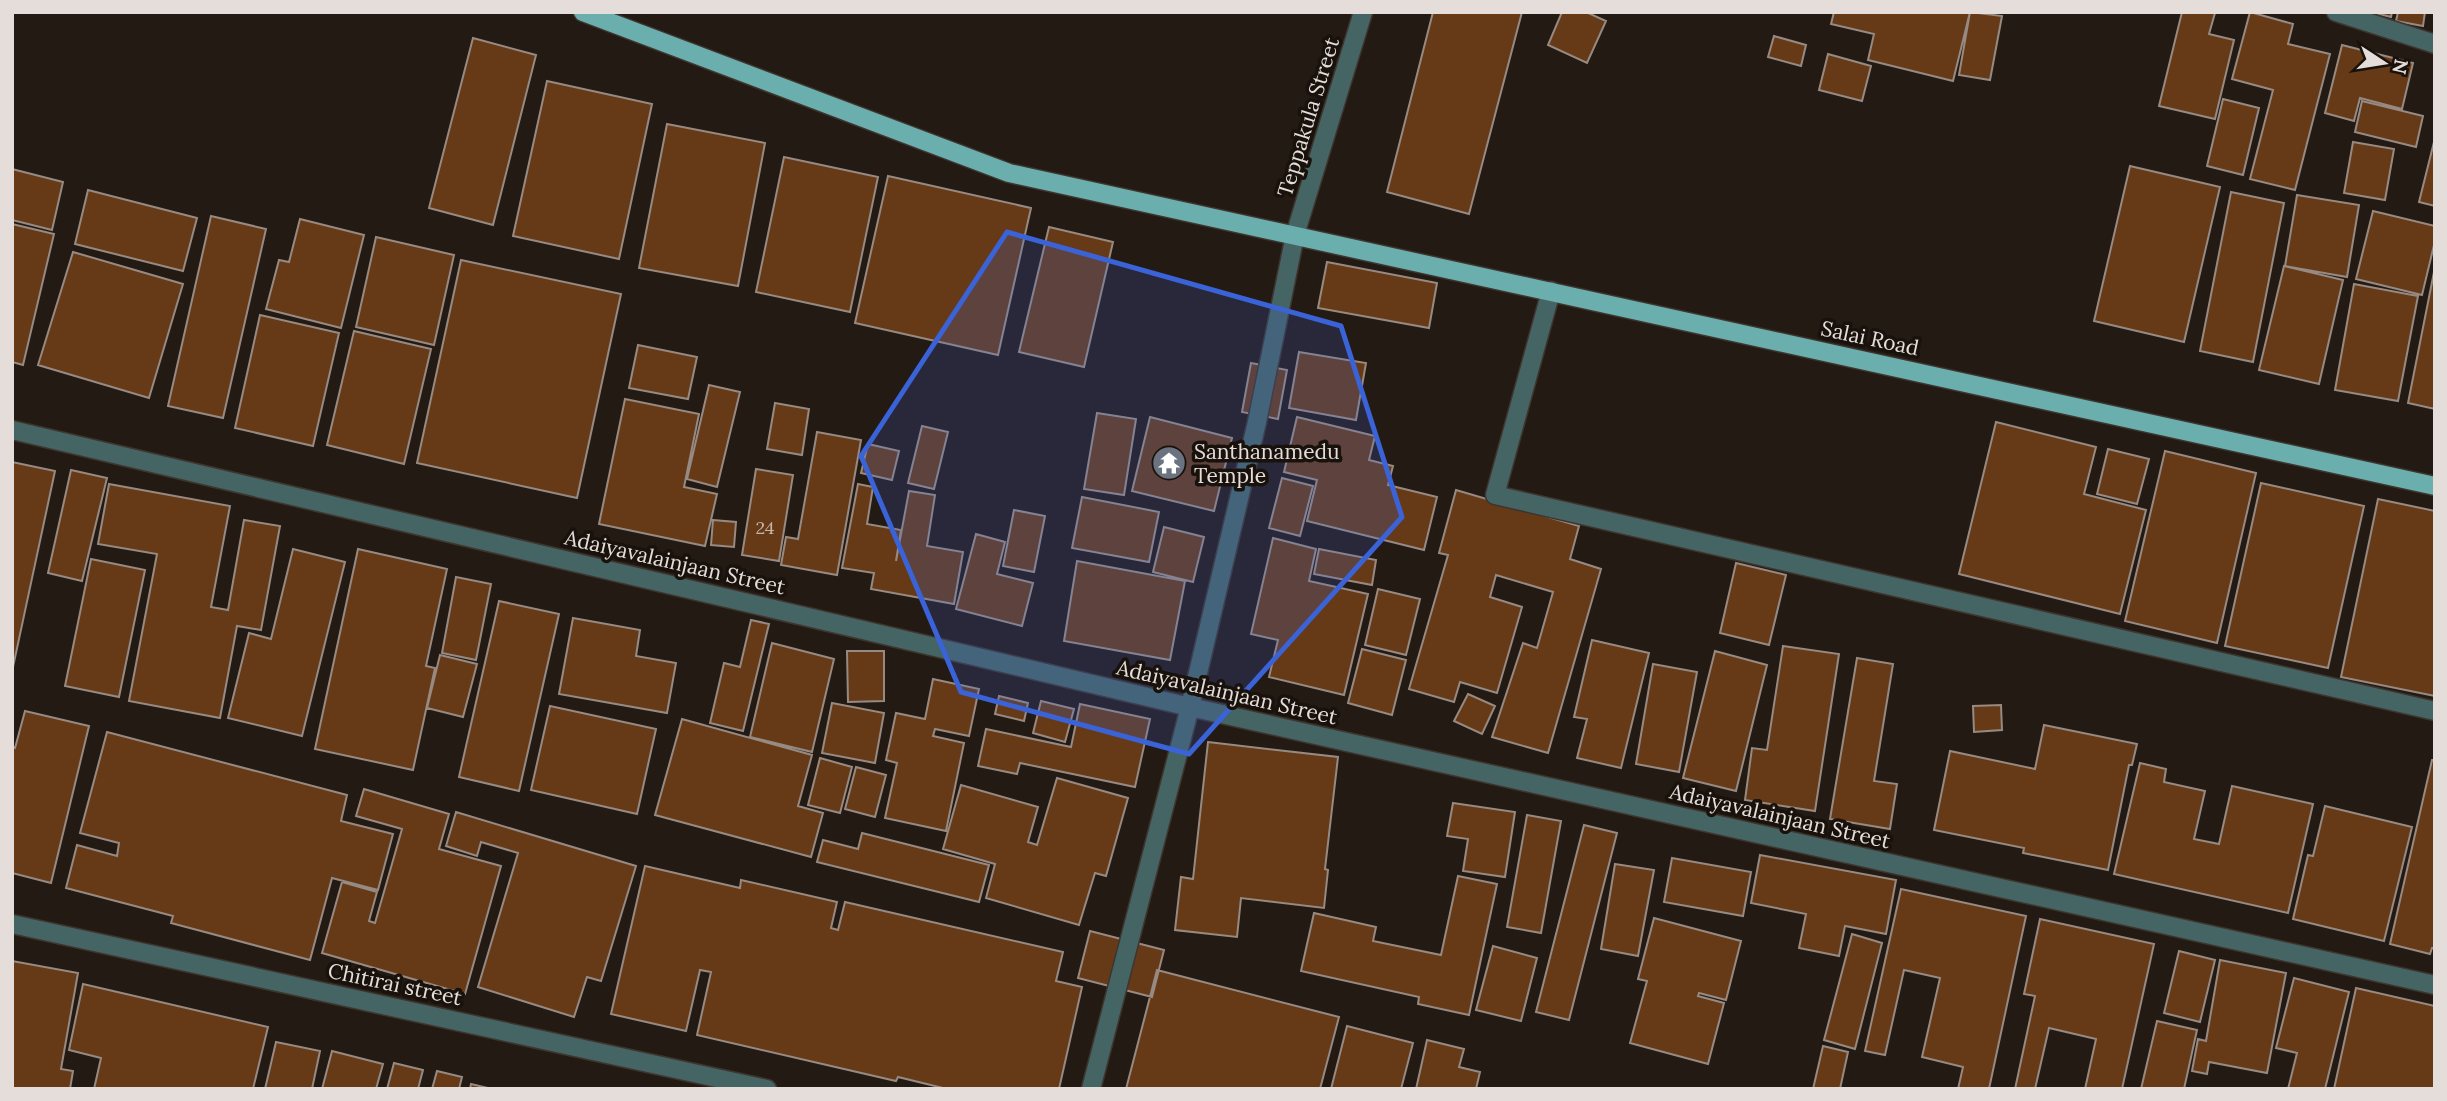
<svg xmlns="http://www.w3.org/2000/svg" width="2447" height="1101" viewBox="0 0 2447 1101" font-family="Lora,serif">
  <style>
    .building { fill: #673a17; stroke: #968a82; stroke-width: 2 }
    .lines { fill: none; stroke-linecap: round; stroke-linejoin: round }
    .minor-casing { stroke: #3e352f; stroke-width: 21 }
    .major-casing { stroke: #3e352f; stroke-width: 21 }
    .minor { stroke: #456464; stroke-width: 18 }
    .major { stroke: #6baeae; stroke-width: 18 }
    .marked { fill: #3b63d8; fill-opacity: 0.2; stroke: #3b63d8; stroke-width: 5; stroke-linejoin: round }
    .labels { text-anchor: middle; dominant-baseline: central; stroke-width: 7; stroke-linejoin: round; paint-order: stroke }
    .number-label { font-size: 18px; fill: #c5b4a8 }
    .street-label { font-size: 21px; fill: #e4ddd9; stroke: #19110b }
    .poi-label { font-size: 21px; fill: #e4ddd9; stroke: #19110b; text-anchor: start }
  </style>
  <rect width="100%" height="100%" fill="#231a13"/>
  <path class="building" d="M 1433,12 L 1522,12 L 1469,214 L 1387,192 Z
    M 1562,12 L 1586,12 L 1606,21 L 1587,63 L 1548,45 Z
    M 1834,12 L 1970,12 L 1953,81 L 1868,60 L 1874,34 L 1831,24 Z
    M 1970,12 L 2002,16 L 1990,80 L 1959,75 Z
    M 2182,12 L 2215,13 L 2209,34 L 2234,40 L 2215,119 L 2159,106 Z
    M 2250,12 L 2293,24 L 2288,44 L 2330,54 L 2295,190 L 2250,179 L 2273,90 L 2232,79 Z
    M 2371,12 L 2392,12 L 2391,17 Z
    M 2398,12 L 2425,12 L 2423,26 L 2396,21 Z
    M 1774,36 L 1806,45 L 1801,66 L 1768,57 Z
    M 473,38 L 536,55 L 493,225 L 429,208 Z
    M 2342,45 L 2413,63 L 2402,109 L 2360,98 L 2354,121 L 2325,113 Z
    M 1828,54 L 1871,66 L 1862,101 L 1819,90 Z
    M 547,81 L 652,104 L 619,259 L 513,236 Z
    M 2223,99 L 2259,108 L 2243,175 L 2207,166 Z
    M 2362,101 L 2423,116 L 2416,147 L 2355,132 Z
    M 667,124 L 765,143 L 738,286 L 639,268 Z
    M 2435,138 L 2435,206 L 2419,202 Z
    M 2353,142 L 2394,149 L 2385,200 L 2344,193 Z
    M 784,157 L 878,177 L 850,312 L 756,292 Z
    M 2130,166 L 2220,187 L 2184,342 L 2094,321 Z
    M 12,169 L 63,182 L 52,230 L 12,220 Z
    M 888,176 L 1031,208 L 998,355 L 855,323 Z
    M 88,190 L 197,218 L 183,271 L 75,244 Z
    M 2231,192 L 2284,203 L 2253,362 L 2200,351 Z
    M 2297,195 L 2359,205 L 2347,277 L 2285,266 Z
    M 2373,211 L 2435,226 L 2435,241 L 2422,295 L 2356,279 Z
    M 211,216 L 266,229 L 223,418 L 168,406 Z
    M 300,219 L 364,235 L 341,328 L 266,309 L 279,260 L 289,262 Z
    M 12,224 L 54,234 L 23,365 L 12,362 Z
    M 1049,227 L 1113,242 L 1084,367 L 1019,352 Z
    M 376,237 L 454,255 L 434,345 L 356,327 Z
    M 73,252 L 183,284 L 149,398 L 38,365 Z
    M 461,260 L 621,294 L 577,498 L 417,463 Z
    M 1327,262 L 1437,283 L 1429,328 L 1318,308 Z
    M 2284,266 L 2343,280 L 2319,384 L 2259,370 Z
    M 2435,267 L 2435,409 L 2408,403 Z
    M 2354,284 L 2418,296 L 2398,401 L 2335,390 Z
    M 260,315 L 339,333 L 313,446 L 235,428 Z
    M 354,331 L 431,349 L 404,464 L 327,445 Z
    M 638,345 L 697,357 L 688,399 L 629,388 Z
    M 1299,352 L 1366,363 L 1356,420 L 1289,408 Z
    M 1251,363 L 1287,370 L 1278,419 L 1242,412 Z
    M 709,385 L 740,392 L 717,487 L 687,479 Z
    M 625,399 L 699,414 L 684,487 L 717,494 L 705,546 L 599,524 Z
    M 775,403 L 809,409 L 802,455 L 767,449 Z
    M 1097,413 L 1136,419 L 1124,495 L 1084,489 Z
    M 1150,417 L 1232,438 L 1214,511 L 1132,491 Z
    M 1297,417 L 1375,436 L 1369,460 L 1393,466 L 1388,485 L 1437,497 L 1424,550 L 1307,521 L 1317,480 L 1284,472 Z
    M 1996,422 L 2096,447 L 2084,494 L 2146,510 L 2120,614 L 1959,574 Z
    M 922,426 L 948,432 L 934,489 L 908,483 Z
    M 817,432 L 861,440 L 837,575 L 781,565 L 786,537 L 798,539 Z
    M 868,444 L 899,451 L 892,480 L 861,473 Z
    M 2108,449 L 2149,459 L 2137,504 L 2097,494 Z
    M 2165,451 L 2256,473 L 2217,643 L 2125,621 Z
    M 12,462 L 55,471 L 13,667 L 12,667 Z
    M 756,469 L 793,475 L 779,561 L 742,555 Z
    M 71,470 L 107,478 L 82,581 L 48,573 Z
    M 1282,478 L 1313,486 L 1300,536 L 1269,528 Z
    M 2261,483 L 2364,506 L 2328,668 L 2225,646 Z
    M 109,484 L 230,506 L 211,607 L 228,610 L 244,520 L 280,526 L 261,630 L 237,626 L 220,718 L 129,701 L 157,554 L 98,544 Z
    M 858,484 L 873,487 L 867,524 L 901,530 L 896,561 L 909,491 L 935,495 L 927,546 L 963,552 L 954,604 L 871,589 L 874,573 L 842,568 Z
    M 1456,490 L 1579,526 L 1570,559 L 1601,569 L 1548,753 L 1492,737 L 1523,643 L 1537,648 L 1553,592 L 1496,575 L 1490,597 L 1522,607 L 1497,693 L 1460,682 L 1454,702 L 1409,689 L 1448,555 L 1439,553 Z
    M 1082,497 L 1159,512 L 1149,562 L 1072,548 Z
    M 2378,499 L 2435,511 L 2435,696 L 2341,677 Z
    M 1014,510 L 1045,516 L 1034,572 L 1003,566 Z
    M 713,520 L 736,522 L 734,547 L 711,545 Z
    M 1164,527 L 1204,537 L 1193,582 L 1153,572 Z
    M 976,534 L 1005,542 L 997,574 L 1033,583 L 1022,626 L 956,609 Z
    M 1273,538 L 1316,549 L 1309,581 L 1368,594 L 1344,695 L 1269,677 L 1278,640 L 1251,634 Z
    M 293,549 L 345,562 L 302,736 L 228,718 L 249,633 L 271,639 Z
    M 358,549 L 447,569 L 426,666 L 435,668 L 413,770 L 315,749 Z
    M 1319,549 L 1376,560 L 1372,585 L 1314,574 Z
    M 91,559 L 145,570 L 119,697 L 65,686 Z
    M 1077,561 L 1185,581 L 1170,660 L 1064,641 Z
    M 1736,563 L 1786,575 L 1769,645 L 1720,633 Z
    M 456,577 L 491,584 L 476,660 L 442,653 Z
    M 1378,589 L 1420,599 L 1406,655 L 1365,645 Z
    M 499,601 L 559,614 L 519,791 L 459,777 Z
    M 573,618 L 640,630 L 636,656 L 676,663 L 667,713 L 559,694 Z
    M 751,620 L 769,624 L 743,731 L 710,723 L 724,663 L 740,667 Z
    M 1592,640 L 1649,653 L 1621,768 L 1577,758 L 1587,719 L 1574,717 Z
    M 772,643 L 834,659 L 812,752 L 750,737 Z
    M 1783,646 L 1839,654 L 1815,811 L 1745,800 L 1752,748 L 1767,750 Z
    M 1362,649 L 1406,660 L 1392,715 L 1348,703 Z
    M 847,651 L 884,651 L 884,701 L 848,702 Z
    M 1715,651 L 1767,665 L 1736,791 L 1683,778 Z
    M 440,655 L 477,664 L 463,717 L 427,708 Z
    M 1857,658 L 1893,664 L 1874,781 L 1897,784 L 1890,829 L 1830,819 Z
    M 1653,664 L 1697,672 L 1679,772 L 1636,764 Z
    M 933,679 L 979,689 L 969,736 L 935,729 L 933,736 L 964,743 L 946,831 L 885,818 L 897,763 L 886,760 L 896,713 L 925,719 Z
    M 1468,694 L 1495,706 L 1482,734 L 1454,721 Z
    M 999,696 L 1028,703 L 1024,721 L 995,714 Z
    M 1041,701 L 1074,709 L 1065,742 L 1033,733 Z
    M 832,703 L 884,713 L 875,763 L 822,753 Z
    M 1080,704 L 1150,719 L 1135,787 L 1020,763 L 1017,774 L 978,766 L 986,729 L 1071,747 Z
    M 2001,705 L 2002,730 L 1974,732 L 1973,706 Z
    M 550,706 L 656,729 L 637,814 L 531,790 Z
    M 25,711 L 89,726 L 51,883 L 12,873 L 12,747 L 15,748 Z
    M 682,719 L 812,755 L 798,806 L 823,813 L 811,857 L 655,815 Z
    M 2044,725 L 2137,744 L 2132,765 L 2129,765 L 2108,870 L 2023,853 L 2024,848 L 1934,830 L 1950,751 L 2035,769 Z
    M 107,732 L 347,795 L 341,821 L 393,834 L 378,890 L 332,878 L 310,960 L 171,923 L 173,916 L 66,888 L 77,845 L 117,856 L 119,843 L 80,833 Z
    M 1208,742 L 1338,757 L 1325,869 L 1328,870 L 1324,908 L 1241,898 L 1237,937 L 1175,930 L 1181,877 L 1193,879 Z
    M 820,758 L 852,767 L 840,813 L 808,805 Z
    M 2432,760 L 2435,760 L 2435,948 L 2432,948 L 2430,954 L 2390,944 Z
    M 2140,763 L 2166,769 L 2164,782 L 2205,791 L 2194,839 L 2219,844 L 2232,786 L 2313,804 L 2288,913 L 2114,874 Z
    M 856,767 L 886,775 L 875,817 L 845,809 Z
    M 1057,778 L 1128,798 L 1106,876 L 1095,873 L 1079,925 L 986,898 L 995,864 L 943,849 L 961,785 L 1038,807 L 1028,842 L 1037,845 Z
    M 364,789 L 449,814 L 439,849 L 501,866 L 465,994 L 322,953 L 342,882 L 377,892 L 369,921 L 375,923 L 402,829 L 356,816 Z
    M 1453,803 L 1515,812 L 1505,877 L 1463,871 L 1468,839 L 1447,836 Z
    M 2325,806 L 2412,827 L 2384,941 L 2293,919 L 2308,855 L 2313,856 Z
    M 456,812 L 636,866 L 601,981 L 587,977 L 574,1017 L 478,987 L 518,853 L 481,842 L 477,856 L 446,846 Z
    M 1527,815 L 1561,821 L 1541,933 L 1507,927 Z
    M 1584,825 L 1617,833 L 1569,1020 L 1536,1012 Z
    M 862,833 L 989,865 L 979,902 L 817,862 L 823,840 L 858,849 Z
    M 1760,855 L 1896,880 L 1886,934 L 1845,926 L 1839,956 L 1799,948 L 1806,914 L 1751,903 Z
    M 1672,858 L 1751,872 L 1743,916 L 1664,902 Z
    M 1615,864 L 1654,870 L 1638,956 L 1601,949 Z
    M 645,866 L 740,888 L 741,880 L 837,902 L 831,928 L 838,930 L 845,902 L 1063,952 L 1056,981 L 1082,987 L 1059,1089 L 947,1089 L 898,1077 L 896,1081 L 697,1035 L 711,972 L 700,970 L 686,1031 L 611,1014 Z
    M 1458,876 L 1497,884 L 1469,1015 L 1418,1004 L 1419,997 L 1301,971 L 1314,913 L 1376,927 L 1373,941 L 1441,955 Z
    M 1901,889 L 2026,916 L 1989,1089 L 1958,1089 L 1963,1067 L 1922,1057 L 1940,978 L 1904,970 L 1885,1055 L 1865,1051 Z
    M 1654,918 L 1741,941 L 1726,1000 L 1699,993 L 1698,996 L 1724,1003 L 1708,1064 L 1630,1043 L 1647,981 L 1638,979 Z
    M 2040,919 L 2154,944 L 2122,1089 L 2085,1089 L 2096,1039 L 2049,1028 L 2035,1089 L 2015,1089 L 2035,996 L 2024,994 Z
    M 1090,931 L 1164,950 L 1152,997 L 1078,978 Z
    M 1852,934 L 1882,943 L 1855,1049 L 1824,1040 Z
    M 1493,946 L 1537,958 L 1521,1021 L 1476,1010 Z
    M 2179,951 L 2215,960 L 2200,1022 L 2164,1013 Z
    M 2220,960 L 2286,973 L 2267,1073 L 2209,1062 L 2207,1074 L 2192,1071 L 2198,1039 L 2206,1041 Z
    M 12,961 L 78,973 L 61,1069 L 73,1071 L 70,1089 L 12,1089 Z
    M 1157,970 L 1339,1017 L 1320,1089 L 1126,1089 Z
    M 2294,978 L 2349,992 L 2325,1089 L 2288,1089 L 2297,1053 L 2276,1048 Z
    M 83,984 L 268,1027 L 253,1089 L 94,1089 L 101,1058 L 69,1050 Z
    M 2356,988 L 2435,1006 L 2435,1089 L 2334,1089 Z
    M 2157,1021 L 2197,1030 L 2184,1089 L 2141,1089 Z
    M 1347,1026 L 1413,1043 L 1401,1089 L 1331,1089 Z
    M 1427,1040 L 1464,1049 L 1459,1067 L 1480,1072 L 1476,1089 L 1416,1089 Z
    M 276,1042 L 320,1051 L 312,1089 L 265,1089 Z
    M 1823,1046 L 1848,1052 L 1840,1089 L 1813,1089 Z
    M 332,1051 L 383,1064 L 376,1089 L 322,1089 Z
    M 394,1063 L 423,1070 L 418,1089 L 387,1089 Z
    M 437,1071 L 462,1077 L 459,1089 L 432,1089 Z
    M 471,1084 L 492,1089 L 470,1089 Z"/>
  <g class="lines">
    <g class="minor-casing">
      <path id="minor" d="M 2336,12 L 2435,44
        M 1551,291 L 1495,495 L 2435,711
        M 12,430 L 1190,707 L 2435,985
        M 12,924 L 767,1089
        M 1091,1089 L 1190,707 L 1257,422 L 1295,235 L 1363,12"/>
    </g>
    <g class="major-casing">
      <path id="major" d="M 583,12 L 1009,173 L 2435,486"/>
    </g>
    <use href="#minor" class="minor"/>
    <use href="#major" class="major"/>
  </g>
  <path class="marked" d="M 1007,232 L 1341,326 L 1402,517 L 1189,754 L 961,692 L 861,456 Z"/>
  <defs>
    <g id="temple-disc" transform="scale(1.75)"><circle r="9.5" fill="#6b7280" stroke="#19110b"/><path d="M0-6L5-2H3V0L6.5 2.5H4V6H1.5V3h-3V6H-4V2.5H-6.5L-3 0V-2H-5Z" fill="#fff"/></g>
  </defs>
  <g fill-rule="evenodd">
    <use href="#temple-disc" x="1169" y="463"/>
  </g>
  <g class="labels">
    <g class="number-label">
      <text x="765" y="527">24</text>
    </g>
    <g class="street-label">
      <text transform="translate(1308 117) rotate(-73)">Teppakula Street</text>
      <text transform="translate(1870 338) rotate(12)">Salai Road</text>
      <text transform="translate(675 562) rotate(13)">Adaiyavalainjaan Street</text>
      <text transform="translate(1227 692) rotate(13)">Adaiyavalainjaan Street</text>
      <text transform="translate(1780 816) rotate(13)">Adaiyavalainjaan Street</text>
      <text transform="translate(395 984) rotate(12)">Chitirai street</text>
    </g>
    <g class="poi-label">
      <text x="1194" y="451">Santhanamedu<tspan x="1194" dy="24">Temple</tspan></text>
    </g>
  </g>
  <rect width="2447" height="1101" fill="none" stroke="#e4ddd9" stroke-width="28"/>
  <g transform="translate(2384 63) rotate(102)" stroke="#19110b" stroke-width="5" paint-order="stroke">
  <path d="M0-5L12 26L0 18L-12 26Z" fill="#e4ddd9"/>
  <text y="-10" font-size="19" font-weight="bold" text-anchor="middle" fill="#e4ddd9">N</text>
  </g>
</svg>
